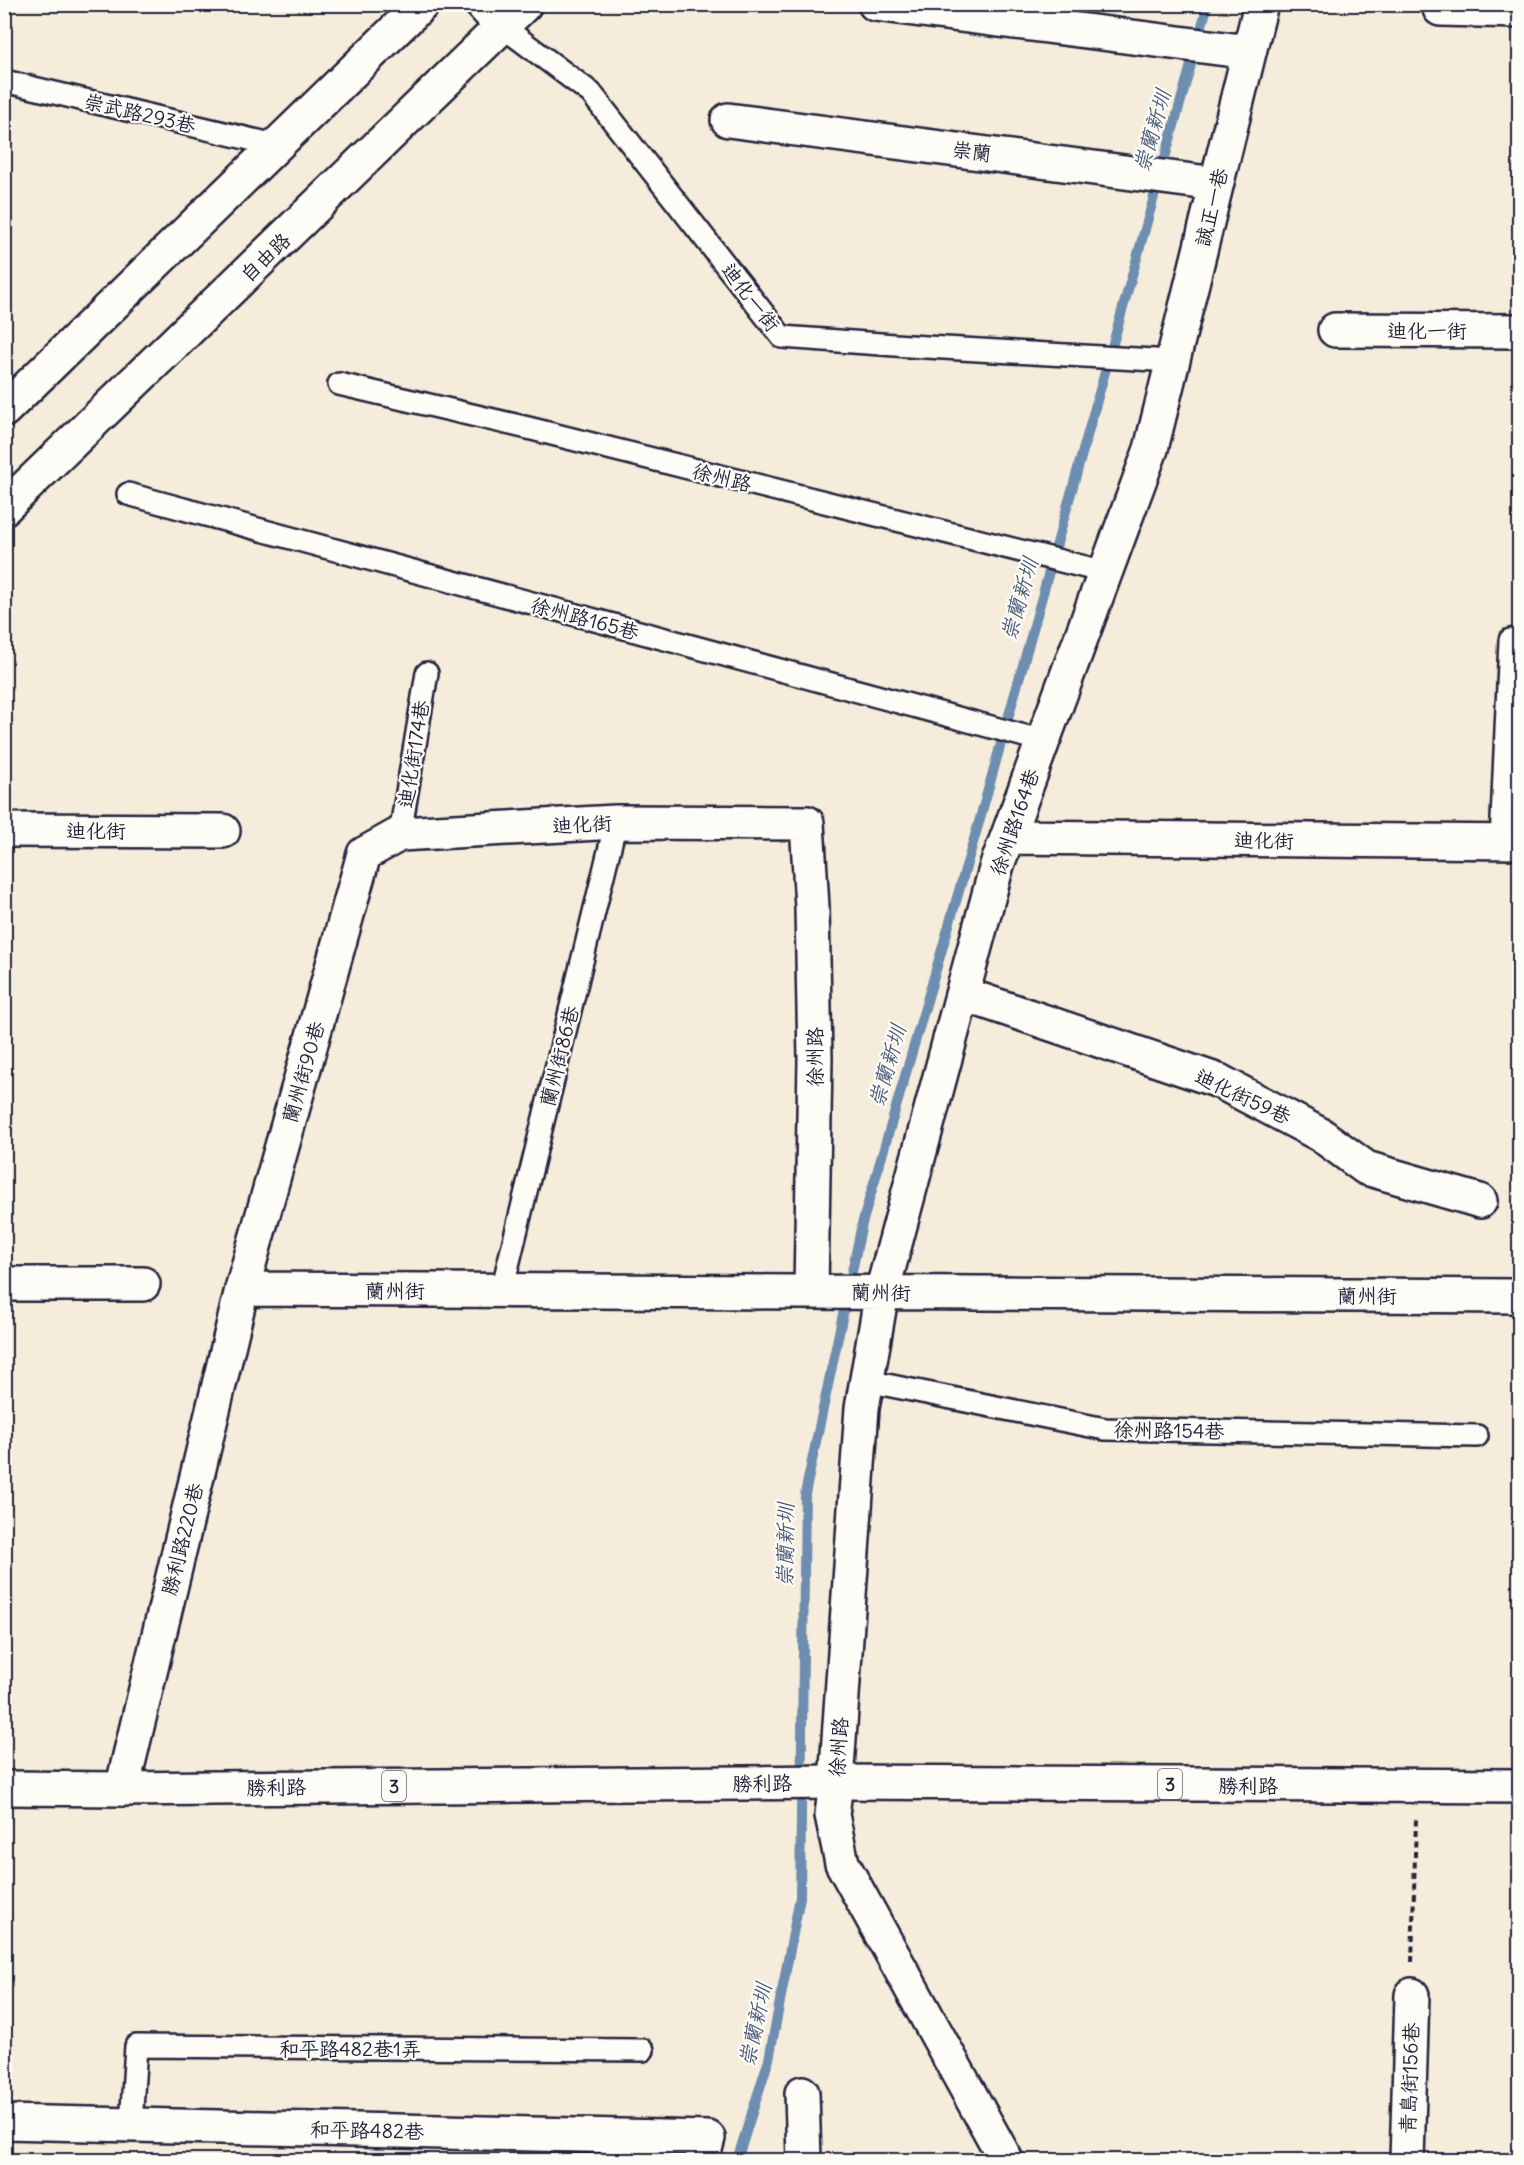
<svg xmlns="http://www.w3.org/2000/svg" width="1524" height="2165" viewBox="0 0 1524 2165" font-family="Delius,'LXGW WenKai TC',sans-serif">
  <style>
    .lines { fill: none; stroke-linecap: round; stroke-linejoin: round }
    .stream { stroke: #6d8eb0; stroke-width: 10 }
    .service-casing { stroke: #22223b; stroke-width: 26 }
    .minor-casing { stroke: #22223b; stroke-width: 38 }
    .tertiary-casing { stroke: #22223b; stroke-width: 38 }
    .primary-casing { stroke: #22223b; stroke-width: 38 }
    .path { stroke: #22223b; stroke-width: 4; stroke-dasharray: 6 4.5; stroke-linecap: butt }
    .service { stroke: #fdfcf7; stroke-width: 21 }
    .minor { stroke: #fdfcf7; stroke-width: 33 }
    .tertiary { stroke: #fdfcf7; stroke-width: 33 }
    .primary { stroke: #fdfcf7; stroke-width: 33 }
    .labels { text-anchor: middle; dominant-baseline: central; stroke-width: 4.5; stroke-linejoin: round; paint-order: stroke }
    .shield { fill: #fdfcf7; stroke: #646373; stroke-width: 1.5 }
    .shield-label { font-size: 18px; font-weight: bold; fill: #22223b }
    .street-label { font-size: 20px; fill: #22223b; stroke: #fdfcf7 }
    .water-label { font-size: 21px; font-style: italic; fill: #485876; stroke: #fdfcf7 }
  </style>
  <rect width="100%" height="100%" fill="#f6ecdb"/>
  <filter id="ink" filterUnits="userSpaceOnUse"><feTurbulence type="fractalNoise" baseFrequency=".0167" numOctaves="2"/><feDisplacementMap in="SourceGraphic" scale="12" xChannelSelector="R" yChannelSelector="G"/><feConvolveMatrix kernelMatrix="1 2 1 2 8 2 1 2 1" color-interpolation-filters="sRGB"/></filter>
  <g filter="url(#ink)">
    <g class="lines">
      <path class="stream" d="M 737,2160 L 769,2059 L 800,1897 L 805,1494 L 862,1224 L 977,829 L 1208,4"/>
      <g class="service-casing">
        <path id="service" d="M 503,27 L 591,93 L 782,337 L 909,346 L 1172,361
          M 4,81 L 275,145
          M 339,384 L 528,428 L 1105,572
          M 128,494 L 1043,741
          M 400,834 L 427,673
          M 1501,842 L 1510,640 L 1520,638
          M 502,1290 L 616,822
          M 867,1381 L 1105,1429 L 1477,1436
          M 131,2125 L 136,2046 L 643,2050"/>
      </g>
      <g class="minor-casing">
        <path id="minor" d="M 482,4 L 503,27
          M 875,4 L 1249,52
          M 1440,9 L 1520,11
          M 728,120 L 1216,184
          M 1335,330 L 1520,331
          M 4,830 L 223,831
          M 1008,837 L 1520,842
          M 963,994 L 1219,1081 L 1321,1135 L 1366,1168 L 1480,1201
          M 4,1284 L 143,1284
          M 242,1289 L 1520,1296
          M 122,1789 L 242,1289 L 364,854 L 400,834 L 616,822 L 807,823 L 812,907 L 815,1059 L 811,1291
          M 802,2093 L 804,2160
          M 4,2122 L 708,2138 L 702,2160
          M 1006,2160 L 842,1863 L 832,1815 L 836,1782 L 862,1408 L 882,1292 L 997,865 L 1151,449 L 1261,4
          M 1407,2160 L 1412,1995"/>
      </g>
      <g class="tertiary-casing">
        <path id="tertiary" d="M 4,410 L 422,4
          M 4,508 L 525,4"/>
      </g>
      <g class="primary-casing">
        <path id="primary" d="M 4,1788 L 122,1789 L 836,1782 L 1520,1786"/>
      </g>
      <path class="path" d="M 1412,1962 L 1416,1819"/>
      <use href="#service" class="service"/>
      <use href="#minor" class="minor"/>
      <use href="#tertiary" class="tertiary"/>
      <use href="#primary" class="primary"/>
    </g>
  </g>
  <g class="labels">
    <g class="shield">
      <rect x="1158" y="1769" width="24" height="30" rx="4.5"/>
      <rect x="382" y="1771" width="24" height="30" rx="4.5"/>
    </g>
    <g class="shield-label">
      <text x="1170" y="1784">3</text>
      <text x="394" y="1786">3</text>
    </g>
    <g class="street-label">
      <text transform="translate(140 113) rotate(13)">崇武路293巷</text>
      <text transform="translate(972 151) rotate(7)">崇蘭</text>
      <text transform="translate(1211 207) rotate(-76)">誠正一巷</text>
      <text transform="translate(265 257) rotate(-44)">自由路</text>
      <text transform="translate(751 297) rotate(52)">迪化一街</text>
      <text x="1427" y="330">迪化一街</text>
      <text transform="translate(722 477) rotate(14)">徐州路</text>
      <text transform="translate(585 618) rotate(15)">徐州路165巷</text>
      <text transform="translate(413 754) rotate(-81)">迪化街174巷</text>
      <text transform="translate(1014 822) rotate(-71)">徐州路164巷</text>
      <text transform="translate(582 824) rotate(-3)">迪化街</text>
      <text x="96" y="830">迪化街</text>
      <text transform="translate(1264 840) rotate(1)">迪化街</text>
      <text transform="translate(559 1056) rotate(-76)">蘭州街86巷</text>
      <text transform="translate(814 1057) rotate(-90)">徐州路</text>
      <text transform="translate(303 1072) rotate(-74)">蘭州街90巷</text>
      <text transform="translate(1243 1096) rotate(25)">迪化街59巷</text>
      <text x="395" y="1290">蘭州街</text>
      <text transform="translate(881 1292) rotate(1)">蘭州街</text>
      <text x="1367" y="1295">蘭州街</text>
      <text transform="translate(1169 1430) rotate(1)">徐州路154巷</text>
      <text transform="translate(182 1539) rotate(-76)">勝利路220巷</text>
      <text transform="translate(838 1747) rotate(-86)">徐州路</text>
      <text transform="translate(762 1783) rotate(-1)">勝利路</text>
      <text x="1248" y="1785">勝利路</text>
      <text transform="translate(276 1787) rotate(-1)">勝利路</text>
      <text x="350" y="2048">和平路482巷1弄</text>
      <text transform="translate(1409 2078) rotate(-88)">青島街156巷</text>
      <text transform="translate(367 2130) rotate(1)">和平路482巷</text>
    </g>
    <g class="water-label">
      <text transform="translate(1152 131) rotate(-74)">崇蘭新圳</text>
      <text transform="translate(1019 599) rotate(-74)">崇蘭新圳</text>
      <text transform="translate(887 1066) rotate(-74)">崇蘭新圳</text>
      <text transform="translate(785 1545) rotate(-89)">崇蘭新圳</text>
      <text transform="translate(755 2025) rotate(-78)">崇蘭新圳</text>
    </g>
  </g>
  <rect width="1524" height="2165" fill="none" stroke="#fdfcf7" stroke-width="24"/>
  <rect x="12" y="12" width="1500" height="2141" fill="none" stroke="#22223b" stroke-width="2" filter="url(#ink)"/>
</svg>
